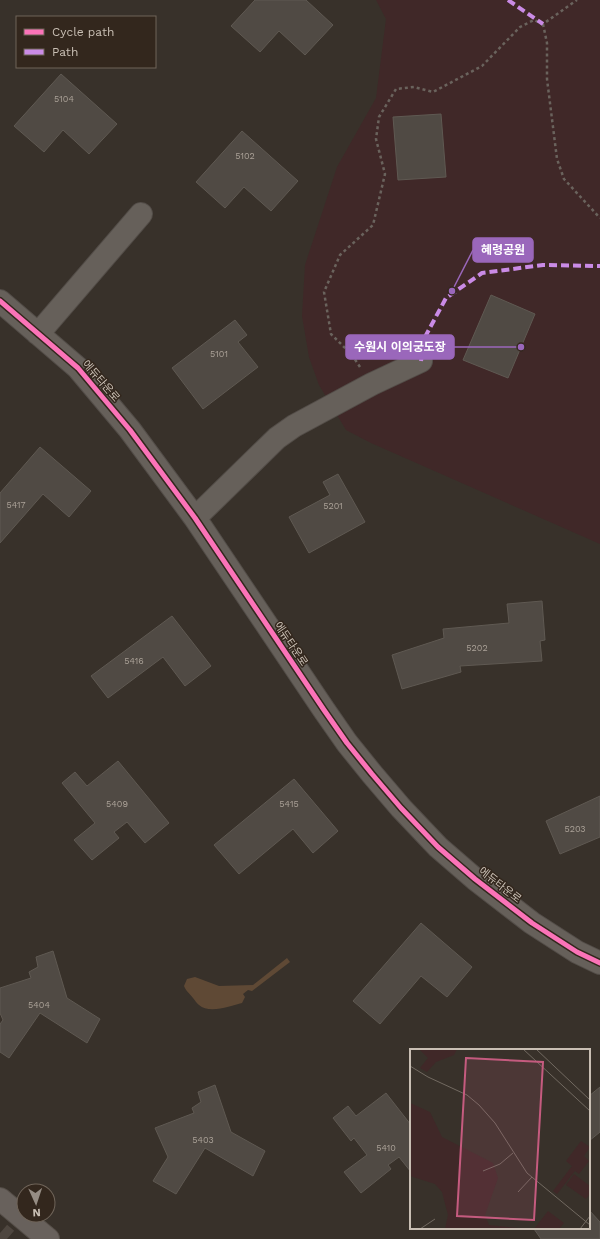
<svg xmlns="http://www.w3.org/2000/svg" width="600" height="1239" viewBox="0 0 600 1239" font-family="'Work Sans','Noto Sans KR',sans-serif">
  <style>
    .green { fill: #402828 }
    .water { fill: #5f4935 }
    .building { fill: #504a44; stroke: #5f5952 }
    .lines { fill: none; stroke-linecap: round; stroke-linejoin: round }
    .minor-tunnel { stroke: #4e463f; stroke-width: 22; stroke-dasharray: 22 11; stroke-linecap: butt }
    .minor-casing { stroke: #534d48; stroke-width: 24 }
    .major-casing { stroke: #554e48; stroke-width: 24 }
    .path { stroke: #6a635d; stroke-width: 2.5; stroke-dasharray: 3 3; stroke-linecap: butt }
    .minor { stroke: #66605a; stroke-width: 22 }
    .major { stroke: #68615c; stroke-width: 22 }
    .quiet { stroke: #ca8be6; stroke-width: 4; stroke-dasharray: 8 4; stroke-linecap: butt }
    .cycleway-casing { stroke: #33271d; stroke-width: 8 }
    .cycleway { stroke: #fb73b8; stroke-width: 5 }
    .labels { text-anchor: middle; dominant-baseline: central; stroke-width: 3; stroke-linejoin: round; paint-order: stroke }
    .number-label { font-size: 9px; fill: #aba298 }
    .street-label { font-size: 11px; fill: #c9bfb4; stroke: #33271d }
    .inset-road { fill: none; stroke: #726a61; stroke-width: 1 }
    .view { fill: #c55b7f; fill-opacity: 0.15; stroke: #c55b7f; stroke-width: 2 }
    .inset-edge { fill: none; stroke: #c9bfb4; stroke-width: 2 }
    .leader { fill: none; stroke: #9a67bb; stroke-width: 1.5 }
    .callout-dot { fill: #9a67bb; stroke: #33271d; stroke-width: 1.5 }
    .callout { fill: #9a67bb; stroke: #9a67bb; stroke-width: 1.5 }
    .callout-label { font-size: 12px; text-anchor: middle; font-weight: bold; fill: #fff }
  </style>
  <rect width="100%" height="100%" fill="#38312a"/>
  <path class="green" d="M 376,0 L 600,0 L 600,544 L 371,443 L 346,430 L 319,385 L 309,357 L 302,316 L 305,265 L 337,167 L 376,98 L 386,19 Z"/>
  <path class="water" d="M 287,958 L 290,962 L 252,991 L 248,990 L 243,994 L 245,997 L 242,1003 C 231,1006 209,1014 199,1005 C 196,1003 195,1000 193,998 C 189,993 186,991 184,986 L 187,979 L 195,977 L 219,986 L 253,985 Z"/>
  <path class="building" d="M 255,0 L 306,0 L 333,25 L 305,55 L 279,31 L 260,52 L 231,26 Z
    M 61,74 L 117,124 L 89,154 L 63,130 L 44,152 L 14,126 Z
    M 441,114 L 446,177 L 398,180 L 393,117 Z
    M 242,131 L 298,181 L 271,211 L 244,187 L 225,208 L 196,182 Z
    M 491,295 L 535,314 L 508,378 L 463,360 Z
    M 235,320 L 247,335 L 238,342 L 258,367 L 203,409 L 172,368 Z
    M 40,447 L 91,491 L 69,517 L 43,494 L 0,543 L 0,493 Z
    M 338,474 L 365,522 L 309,553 L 289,517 L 330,495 L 323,482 Z
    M 542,601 L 545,640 L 540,641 L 542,661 L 460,666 L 461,672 L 402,689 L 392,655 L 444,638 L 443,629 L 509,623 L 507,604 Z
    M 172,616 L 211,666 L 185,686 L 163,657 L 108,698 L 91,676 Z
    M 118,761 L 169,823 L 145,843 L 127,822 L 114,832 L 119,838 L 92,860 L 74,840 L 95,823 L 62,783 L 75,772 L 87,786 Z
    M 294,779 L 338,831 L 313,853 L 293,829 L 239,874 L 214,845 Z
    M 600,796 L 600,837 L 560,854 L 546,821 Z
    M 421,923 L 472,967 L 447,997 L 421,976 L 380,1024 L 353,1001 Z
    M 53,951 L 67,998 L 100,1019 L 87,1043 L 40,1013 L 9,1058 L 0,1052 L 0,1024 L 3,1020 L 0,1013 L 0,988 L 31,978 L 29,972 L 38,967 L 36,957 Z
    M 215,1085 L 231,1132 L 265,1151 L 253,1176 L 205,1148 L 176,1194 L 153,1181 L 168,1157 L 155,1128 L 194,1113 L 192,1108 L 201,1102 L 198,1092 Z
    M 600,1087 L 600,1132 L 589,1141 L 589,1096 Z
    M 386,1093 L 411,1125 L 411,1172 L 399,1157 L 388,1165 L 391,1169 L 361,1193 L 344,1172 L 367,1155 L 354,1138 L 351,1141 L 333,1118 L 348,1106 L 356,1116 Z
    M 589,1210 L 600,1222 L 600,1239 L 541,1239 L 534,1229 L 589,1228 Z"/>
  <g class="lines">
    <path class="minor-tunnel" d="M 0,1233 L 7,1239"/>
    <g class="minor-casing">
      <path id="minor" d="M 0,301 L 78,368 L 130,430 L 195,518 L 324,710 L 347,743 L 372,774 L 401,808 L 438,847 L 475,879 L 532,923 L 577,952 L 600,963
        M 38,334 L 141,214
        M 195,518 L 277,438 L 294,426 L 372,384 L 421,361"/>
    </g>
    <g class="major-casing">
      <path id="major" d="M 0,1199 L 48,1239"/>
    </g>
    <path class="path" d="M 543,24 L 547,43 L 547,79 L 557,159 L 564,179 L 600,218
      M 360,367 L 352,355 L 331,334 L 324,292 L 340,255 L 373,225 L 385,174 L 376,139 L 379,117 L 396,89 L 414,87 L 433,92 L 482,66 L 520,27 L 534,20 L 543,24 L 577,0"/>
    <use href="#minor" class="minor"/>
    <use href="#major" class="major"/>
    <path class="quiet" d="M 508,0 L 543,24
      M 421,361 L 425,337 L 446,298 L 482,273 L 543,265 L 600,266"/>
    <g class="cycleway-casing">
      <path id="cycleway" d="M 0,301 L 78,368 L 130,430 L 195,518 L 324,710 L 347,743 L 372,774 L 401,808 L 438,847 L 475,879 L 532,923 L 577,952 L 600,963"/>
    </g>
    <use href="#cycleway" class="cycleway"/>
  </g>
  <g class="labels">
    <g class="number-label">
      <text x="64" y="99">5104</text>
      <text x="245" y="156">5102</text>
      <text x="219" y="354">5101</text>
      <text x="16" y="505">5417</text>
      <text x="333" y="506">5201</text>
      <text x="477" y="648">5202</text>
      <text x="134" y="661">5416</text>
      <text x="117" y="804">5409</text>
      <text x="289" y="804">5415</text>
      <text x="575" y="829">5203</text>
      <text x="39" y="1005">5404</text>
      <text x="203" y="1140">5403</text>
      <text x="386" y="1148">5410</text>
    </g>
    <g class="street-label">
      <text transform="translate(101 381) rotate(49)">에듀타운로</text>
      <text transform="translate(291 644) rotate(56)">에듀타운로</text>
      <text transform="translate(500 885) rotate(38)">에듀타운로</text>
    </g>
  </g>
  <g transform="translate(410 1049)">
    <rect width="180" height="180" fill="#38312a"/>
    <path d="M 9,0 L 47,0 L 44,6 L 26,13 L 17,23 L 10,19 L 18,9 ZM 0,54 L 20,63 L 32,88 L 83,114 L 88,129 L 75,166 L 79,176 L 118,180 L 35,180 L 38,166 L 32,143 L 25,135 L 0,127 ZM 171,92 L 180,98 L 174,107 L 179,112 L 169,125 L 165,122 L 147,145 L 143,142 L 162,117 L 156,112 ZM 164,125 L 180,137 L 180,145 L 176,150 L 156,136 ZM 138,162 L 154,174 L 149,180 L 124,180 Z" fill="#402828"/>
    <path class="inset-road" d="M 113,0 L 180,62M 126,0 L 180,51M 0,17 L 18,28 L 57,46 L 69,56 L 85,74 L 117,124 L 180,176M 73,122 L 90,115 L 103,104M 108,143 L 122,128M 10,180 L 25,170M 170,180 L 180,167"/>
    <path class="view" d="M 56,9 L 133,13 L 124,171 L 47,167 Z"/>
    <rect width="180" height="180" class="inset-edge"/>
  </g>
  <path class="leader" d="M452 291L473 250M521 347L454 347"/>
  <g class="callout-dot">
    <circle cx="452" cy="291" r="4"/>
    <circle cx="521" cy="347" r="4"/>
  </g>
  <g class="callout">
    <rect x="473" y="238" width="60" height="24" rx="4"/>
    <rect x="346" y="335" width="108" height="24" rx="4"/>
  </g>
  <g class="callout-label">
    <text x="503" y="254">혜령공원</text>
    <text x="400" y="351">수원시 이의궁도장</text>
  </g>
  <rect x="16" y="16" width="140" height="52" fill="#33271d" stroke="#6f6459"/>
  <rect x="24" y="29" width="20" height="6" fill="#fb73b8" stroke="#6f6459"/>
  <text x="52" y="36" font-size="12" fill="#c9bfb4">Cycle path</text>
  <rect x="24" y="49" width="20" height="6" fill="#ca8be6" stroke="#6f6459"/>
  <text x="52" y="56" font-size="12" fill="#c9bfb4">Path</text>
  <g transform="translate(36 1203) rotate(177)"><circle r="19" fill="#33271d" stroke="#6f6459"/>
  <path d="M0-3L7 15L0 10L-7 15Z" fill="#968d84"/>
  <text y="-6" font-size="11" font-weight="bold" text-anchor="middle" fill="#c9bfb4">N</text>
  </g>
</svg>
